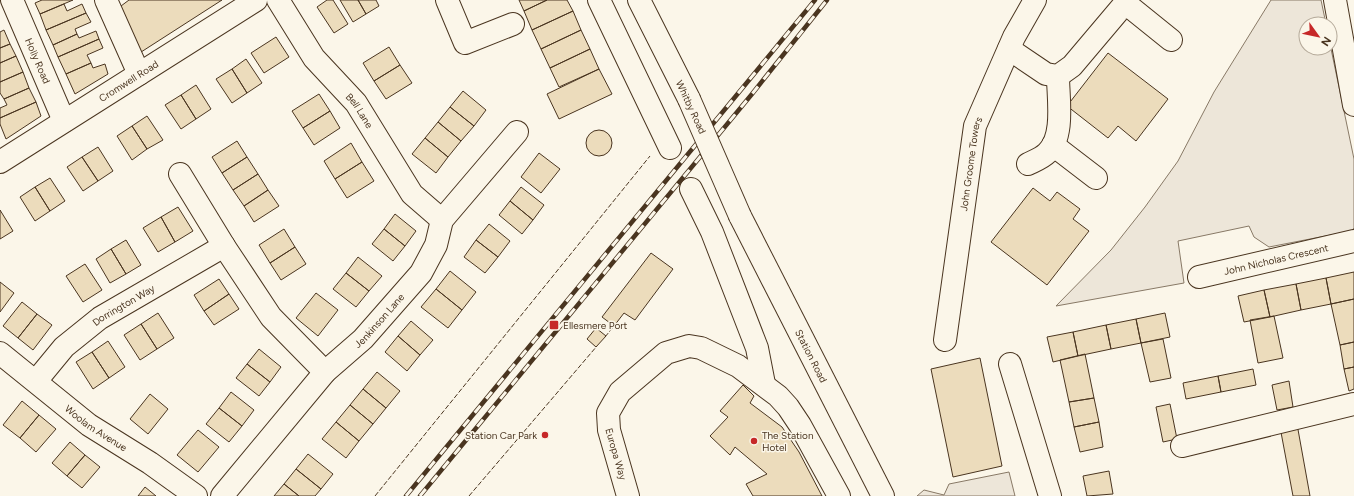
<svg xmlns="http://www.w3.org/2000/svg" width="1354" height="496" viewBox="0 0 1354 496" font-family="Figtree,sans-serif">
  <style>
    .green { fill: #ede6d9; stroke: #887966 }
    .building { fill: #ecdcbc; stroke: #4a3520 }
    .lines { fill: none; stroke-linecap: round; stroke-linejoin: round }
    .minor-casing { stroke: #4a3520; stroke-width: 24 }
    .major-casing { stroke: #4a3520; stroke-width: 24 }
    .minor { stroke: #fbf6e9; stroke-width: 22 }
    .major { stroke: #fbf6e9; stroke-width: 22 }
    .rail-casing { stroke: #4a3520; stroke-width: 4.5 }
    .rail { stroke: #fbf6e9; stroke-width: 3; stroke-dasharray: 9; stroke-linecap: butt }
    .major-bridge-casing { stroke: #4a3520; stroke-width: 24; stroke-linecap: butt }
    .major-bridge { stroke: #fbf6e9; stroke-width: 22 }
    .fence { stroke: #4a3520; stroke-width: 1; stroke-dasharray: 5 2; stroke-linecap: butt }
    .poi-dot { fill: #c62828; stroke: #fbf6e9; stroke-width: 1.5 }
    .labels { text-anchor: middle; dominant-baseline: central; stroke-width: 3; stroke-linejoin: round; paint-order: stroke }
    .street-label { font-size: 10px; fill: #4a3520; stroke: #fbf6e9 }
    .poi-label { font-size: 10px; fill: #4a3520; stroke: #fbf6e9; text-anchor: start }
  </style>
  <rect width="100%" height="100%" fill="#fbf6e9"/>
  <path class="green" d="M 1271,0 L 1321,0 L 1326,24 L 1306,24 L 1306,48 L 1330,48 L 1330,44 L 1354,159 L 1354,228 L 1351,231 L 1269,247 L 1254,237 L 1249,226 L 1178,241 L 1184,283 L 1056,306 L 1111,250 L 1145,207 L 1178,161 L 1214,92 Z
    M 1009,472 L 1015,496 L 917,496 L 924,490 L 944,495 L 949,484 Z"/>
  <path class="building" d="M 42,0 L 73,0 L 40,14 L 35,3 Z
    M 129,0 L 222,0 L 138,54 L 117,9 Z
    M 327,0 L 333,0 L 348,24 L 334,33 L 317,7 Z
    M 340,0 L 358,0 L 366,14 L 353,22 Z
    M 358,0 L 376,0 L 379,6 L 366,14 Z
    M 519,0 L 547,0 L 524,11 Z
    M 547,0 L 567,0 L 573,11 L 532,30 L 524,11 Z
    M 64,4 L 67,11 L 82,4 L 86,13 L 46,30 L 40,14 Z
    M 573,11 L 581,30 L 541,49 L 532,30 Z
    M 86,13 L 91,22 L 75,29 L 77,34 L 53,45 L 46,30 Z
    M 4,30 L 10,44 L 0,48 L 0,32 Z
    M 581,30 L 590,49 L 550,68 L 541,49 Z
    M 96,31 L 99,39 L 58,57 L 53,45 L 77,34 L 79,38 Z
    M 276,37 L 289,57 L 264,73 L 251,53 Z
    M 99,39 L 103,48 L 87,55 L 91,63 L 66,74 L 58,57 Z
    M 10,44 L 16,56 L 0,63 L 0,48 Z
    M 389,47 L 400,65 L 374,81 L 363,63 Z
    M 590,49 L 599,69 L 559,87 L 550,68 Z
    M 1108,53 L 1168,99 L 1136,141 L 1118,126 L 1108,138 L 1067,106 Z
    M 16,56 L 23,72 L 0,82 L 0,63 Z
    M 246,59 L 262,83 L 247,93 L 232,69 Z
    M 91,63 L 93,68 L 105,64 L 108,74 L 75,94 L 66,74 Z
    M 400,65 L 412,83 L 386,99 L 374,81 Z
    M 232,69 L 247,93 L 232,103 L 216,79 Z
    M 599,69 L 612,94 L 559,119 L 547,94 Z
    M 23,72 L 29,88 L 4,99 L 0,93 L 0,82 Z
    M 196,85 L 211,109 L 196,119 L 181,95 Z
    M 29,88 L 36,102 L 0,118 L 0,108 L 7,105 L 4,99 Z
    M 463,91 L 486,110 L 474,126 L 450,107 Z
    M 319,94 L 330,111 L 303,128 L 292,111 Z
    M 181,95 L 196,119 L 181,129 L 165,105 Z
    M 36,102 L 41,116 L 6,139 L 0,124 L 0,118 Z
    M 450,107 L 474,126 L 461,141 L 438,122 Z
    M 330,111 L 340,128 L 314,145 L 303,128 Z
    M 147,116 L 163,140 L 147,149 L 132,126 Z
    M 438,122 L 461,141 L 448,157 L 425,138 Z
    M 132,126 L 147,149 L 132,160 L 117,136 Z
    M586 143a13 13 0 1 1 26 0a13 13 0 1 1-26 0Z
    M 425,138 L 448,157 L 436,173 L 412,154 Z
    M 237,141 L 247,157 L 222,173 L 212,157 Z
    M 351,143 L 362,162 L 335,179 L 324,161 Z
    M 98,147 L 113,171 L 98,181 L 82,157 Z
    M 539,153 L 560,169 L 541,193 L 521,177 Z
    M 82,157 L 98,181 L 83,191 L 67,167 Z
    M 247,157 L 258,174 L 233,190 L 222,173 Z
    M 362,162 L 374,181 L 347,198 L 335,179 Z
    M 258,174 L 268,190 L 244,206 L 233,190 Z
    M 50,178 L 65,201 L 50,211 L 35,187 Z
    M 35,187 L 50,211 L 35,221 L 20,197 Z
    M 521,187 L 544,205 L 533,220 L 510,201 Z
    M 1033,188 L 1050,201 L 1057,192 L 1080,209 L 1073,219 L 1089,231 L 1047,285 L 991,242 Z
    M 268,190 L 279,206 L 254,222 L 244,206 Z
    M 510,201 L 533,220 L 522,234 L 499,215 Z
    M 178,207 L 193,231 L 175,242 L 161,217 Z
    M 0,210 L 13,231 L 0,239 Z
    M 395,214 L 416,231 L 405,246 L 384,229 Z
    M 161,217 L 175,242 L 158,252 L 143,228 Z
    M 489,224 L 510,241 L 498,257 L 476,240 Z
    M 284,229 L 295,247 L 270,263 L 259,245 Z
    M 384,229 L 405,246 L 393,261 L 372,244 Z
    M 126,240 L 141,265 L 126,274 L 111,249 Z
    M 476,240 L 498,257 L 485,273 L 464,257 Z
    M 295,247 L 306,264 L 281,280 L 270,263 Z
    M 111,249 L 126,274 L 110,283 L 96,259 Z
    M 651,253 L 673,269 L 635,320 L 624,313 L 614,326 L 602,317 Z
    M 358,257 L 382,276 L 369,291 L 346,273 Z
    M 85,264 L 102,290 L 83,302 L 66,276 Z
    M 450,271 L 476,292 L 462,310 L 436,289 Z
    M 1354,272 L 1354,299 L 1331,304 L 1326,278 Z
    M 346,273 L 369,291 L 356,307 L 333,289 Z
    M 1326,278 L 1331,304 L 1301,310 L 1296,284 Z
    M 219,279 L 229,294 L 204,311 L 194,295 Z
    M 0,282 L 14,293 L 0,312 Z
    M 1296,284 L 1301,310 L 1270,317 L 1264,290 Z
    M 436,289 L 462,310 L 448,328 L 421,307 Z
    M 1264,290 L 1270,317 L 1244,322 L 1238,296 Z
    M 316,293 L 338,310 L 318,336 L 296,318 Z
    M 229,294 L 239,309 L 214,325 L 204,311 Z
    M 1354,299 L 1354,342 L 1340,345 L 1331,304 Z
    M 22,302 L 37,314 L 18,338 L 3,326 Z
    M 158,313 L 174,338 L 157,349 L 141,324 Z
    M 1165,313 L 1170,337 L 1141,343 L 1136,319 Z
    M 37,314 L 52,325 L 33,350 L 18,338 Z
    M 1274,316 L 1283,358 L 1258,363 L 1250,320 Z
    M 1136,319 L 1141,343 L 1111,349 L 1106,325 Z
    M 411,321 L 433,340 L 420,355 L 398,336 Z
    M 141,324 L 157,349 L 140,360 L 124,335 Z
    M 1106,325 L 1111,349 L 1078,356 L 1073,332 Z
    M 596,328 L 606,336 L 596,347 L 587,339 Z
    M 1073,332 L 1078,356 L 1053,362 L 1047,337 Z
    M 398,336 L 420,355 L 407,371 L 385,352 Z
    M 1163,339 L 1171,378 L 1150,382 L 1141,343 Z
    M 108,341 L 125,367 L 109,378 L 92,352 Z
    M 1354,342 L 1354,367 L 1344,369 L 1340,345 Z
    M 259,349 L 281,367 L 270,382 L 247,364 Z
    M 92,352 L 109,378 L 93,389 L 76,362 Z
    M 1085,354 L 1094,398 L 1069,402 L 1060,360 Z
    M 980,358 L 1002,466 L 953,477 L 931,369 Z
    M 247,364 L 270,382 L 259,396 L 236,378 Z
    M 1354,367 L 1354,389 L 1349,391 L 1344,369 Z
    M 1253,369 L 1256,385 L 1221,392 L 1218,376 Z
    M 377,372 L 400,391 L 386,408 L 363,389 Z
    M 1218,376 L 1221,392 L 1186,399 L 1183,383 Z
    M 1289,381 L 1293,407 L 1277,410 L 1272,385 Z
    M 743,385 L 754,396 L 750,403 L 782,427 L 799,452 L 822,496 L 753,496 L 746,484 L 767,474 L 735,447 L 730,455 L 710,436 L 728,417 L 720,411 Z
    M 363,389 L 386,408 L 373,424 L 350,405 Z
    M 231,392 L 254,410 L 242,426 L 219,408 Z
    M 150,394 L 168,409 L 148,434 L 130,419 Z
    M 1094,398 L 1099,422 L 1074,427 L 1069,402 Z
    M 22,401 L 39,415 L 20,438 L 3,425 Z
    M 1170,404 L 1177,439 L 1163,442 L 1156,407 Z
    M 350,405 L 373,424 L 359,441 L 336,422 Z
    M 219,408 L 242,426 L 229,442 L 206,424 Z
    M 39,415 L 56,429 L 36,452 L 20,438 Z
    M 336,422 L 359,441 L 346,458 L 322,439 Z
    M 1099,422 L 1103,447 L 1080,452 L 1074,427 Z
    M 1297,424 L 1310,496 L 1293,496 L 1280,427 Z
    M 198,430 L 219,447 L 198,472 L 177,455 Z
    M 70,442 L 85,455 L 67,476 L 52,463 Z
    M 308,454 L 333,474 L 321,489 L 296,469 Z
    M 85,455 L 100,467 L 82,488 L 67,476 Z
    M 296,469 L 321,489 L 315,496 L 299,496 L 284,484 Z
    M 1109,471 L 1113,494 L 1087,496 L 1083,476 Z
    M 284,484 L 299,496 L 274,496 Z
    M 145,487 L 156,496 L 138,496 Z"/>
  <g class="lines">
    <g class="minor-casing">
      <g id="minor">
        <path id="s1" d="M 12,0 L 64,121"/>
        <path d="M 106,0 L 139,74"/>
        <path id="s2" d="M 278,0 L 314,58 L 356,103 L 412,194 L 442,220"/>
        <path d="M 447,0 L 465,43 L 513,24"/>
        <path d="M 599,0 L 670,148"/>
        <path d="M 1335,0 L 1354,105"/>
        <path d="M 1009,49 L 1046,74 L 1058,76 L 1072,66 L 1121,8 L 1130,7 L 1171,40"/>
        <path d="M 1053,145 L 1096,178"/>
        <path id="s3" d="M 0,162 L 256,0"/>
        <path d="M 1028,164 C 1034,161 1042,158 1047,153 C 1065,137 1058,98 1058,76"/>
        <path d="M 180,174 L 224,246 L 271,317 L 325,372"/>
        <path d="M 691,189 L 712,232 L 757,348 L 764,384"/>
        <path id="s4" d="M 1199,277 L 1354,241"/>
        <path id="s5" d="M 945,340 L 975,126 L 1014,37 L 1035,0"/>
        <path id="s6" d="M 0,353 L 89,425 L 150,463 L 196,496"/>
        <path d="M 1010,364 L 1050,496"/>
        <path id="s7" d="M 36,381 L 64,347 L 100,318 L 224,246"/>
        <path d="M 1182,446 L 1354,404"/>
        <path id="s8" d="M 222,496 L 325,372 L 363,339 L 421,273 L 436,245 L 442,220 L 517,132"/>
        <path d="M 628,496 L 609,430 L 608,413 L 620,392 L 666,353 L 689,346 L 701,348 L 738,366 L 778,396 L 788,407 L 800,425 L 839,496"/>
      </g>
    </g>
    <g class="major-casing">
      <g id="major">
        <path d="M 639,0 L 689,99"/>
        <path id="s9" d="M 740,216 L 883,496"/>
      </g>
    </g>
    <use href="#minor" class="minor"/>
    <use href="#major" class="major"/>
    <g class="rail-casing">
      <path id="rail" d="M 406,496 L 815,0
        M 420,496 L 752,94 L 827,0"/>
    </g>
    <use href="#rail" class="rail"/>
    <g class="major-bridge-casing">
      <path id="major-bridge" d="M 689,99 L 740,216"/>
    </g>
    <use href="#major-bridge" class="major-bridge"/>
    <path class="fence" d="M 605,337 L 614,326
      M 375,496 L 650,156
      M 469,496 L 597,346"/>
  </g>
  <g class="poi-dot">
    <rect x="549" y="320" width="10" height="10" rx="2"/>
    <circle cx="545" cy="435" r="4"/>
    <circle cx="754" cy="441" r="4"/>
  </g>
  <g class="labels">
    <g class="street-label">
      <text stroke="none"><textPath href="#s1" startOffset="66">Holly Road</textPath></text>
      <text stroke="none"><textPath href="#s3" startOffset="152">Cromwell Road</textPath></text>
      <text transform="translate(691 107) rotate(65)">Whitby Road</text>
      <text stroke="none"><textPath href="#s2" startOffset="138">Bell Lane</textPath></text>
      <text stroke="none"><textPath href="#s5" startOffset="178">John Groome Towers</textPath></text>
      <text stroke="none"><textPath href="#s4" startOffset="79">John Nicholas Crescent</textPath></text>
      <text stroke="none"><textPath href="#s7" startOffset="117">Dorrington Way</textPath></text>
      <text stroke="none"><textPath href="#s8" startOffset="236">Jenkinson Lane</textPath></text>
      <text stroke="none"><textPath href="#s9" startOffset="157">Station Road</textPath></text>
      <text stroke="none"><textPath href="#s6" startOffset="122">Woolam Avenue</textPath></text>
      <text transform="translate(616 454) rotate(74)">Europa Way</text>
    </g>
    <g class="poi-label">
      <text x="563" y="325">Ellesmere Port</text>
      <text x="537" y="435" text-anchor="end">Station Car Park</text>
      <text x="762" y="435">The Station<tspan x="762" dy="12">Hotel</tspan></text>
    </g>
  </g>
  <g transform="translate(1318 36) rotate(123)"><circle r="19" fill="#fbf6e9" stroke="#b4a999"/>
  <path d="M0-3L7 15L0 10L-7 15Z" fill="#c62828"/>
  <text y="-6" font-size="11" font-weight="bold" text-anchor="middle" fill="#4a3520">N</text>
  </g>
</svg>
